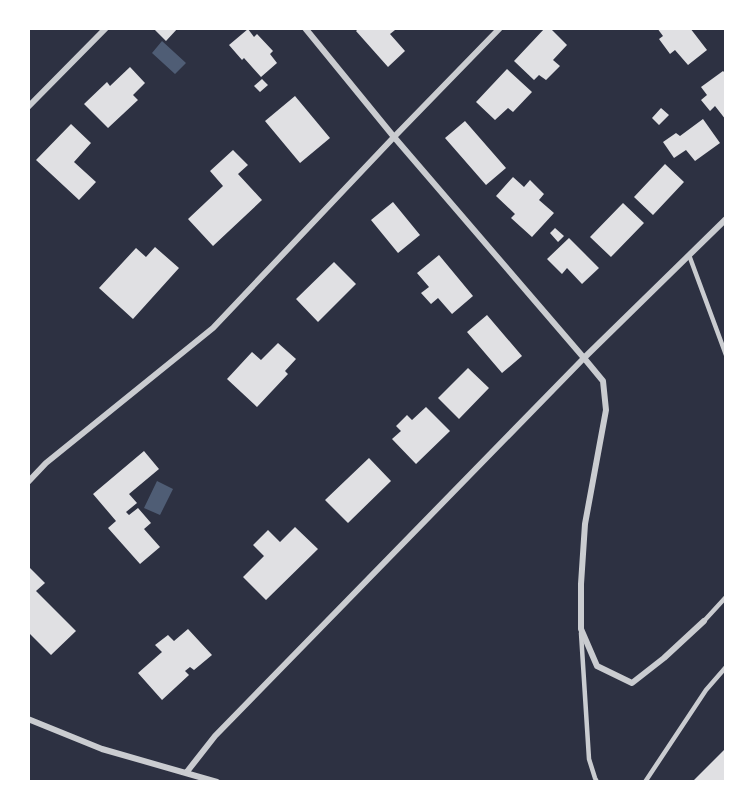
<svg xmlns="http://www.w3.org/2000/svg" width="754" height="810" viewBox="0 0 754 810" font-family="'DM Sans',sans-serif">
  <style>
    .water { fill: #4f5d75 }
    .building { fill: #e0e0e3 }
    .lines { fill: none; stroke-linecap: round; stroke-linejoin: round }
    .service { stroke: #caccd0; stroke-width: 4.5 }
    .minor { stroke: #caccd0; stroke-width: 6 }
  </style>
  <rect width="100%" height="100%" fill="#2d3142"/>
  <path class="water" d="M 162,41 L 186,63 L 175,74 L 152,53 Z
    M 157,481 L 173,489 L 160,515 L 144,508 Z"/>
  <path class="building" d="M 153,28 L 178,28 L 166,41 Z
    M 359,28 L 394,28 L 395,30 L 390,34 L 405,51 L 388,67 L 356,31 Z
    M 545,28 L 550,28 L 567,45 L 553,60 L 560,66 L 546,80 L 539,75 L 534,80 L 514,61 Z
    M 657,28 L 690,28 L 707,50 L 688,65 L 675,50 L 670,54 L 659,39 L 663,36 Z
    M 248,29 L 254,37 L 257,34 L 273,51 L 270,54 L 277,63 L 261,77 L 244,58 L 242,60 L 229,45 Z
    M 130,67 L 145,83 L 133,95 L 138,100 L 108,128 L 84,104 L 107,82 L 110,86 Z
    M 507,69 L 532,92 L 513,112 L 508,108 L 495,120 L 476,102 Z
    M 723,71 L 726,74 L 726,120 L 715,106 L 710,111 L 701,100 L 707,95 L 701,87 Z
    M 262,79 L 268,85 L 260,92 L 254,86 Z
    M 295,96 L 330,138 L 300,163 L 265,121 Z
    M 661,108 L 669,115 L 659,125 L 652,118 Z
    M 703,119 L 720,143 L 695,161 L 686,150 L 674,158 L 663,142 L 676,133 L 680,136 Z
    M 465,121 L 506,168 L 486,185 L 445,138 Z
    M 71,124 L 91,143 L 74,162 L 96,182 L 79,200 L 36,160 Z
    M 233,150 L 248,165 L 238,174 L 262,200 L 213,246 L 188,219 L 223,186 L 210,171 Z
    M 665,164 L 684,182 L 653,215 L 634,197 Z
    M 513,177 L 524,187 L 530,180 L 544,194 L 539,200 L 554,213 L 532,237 L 511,218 L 515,214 L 496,196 Z
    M 393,202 L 420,235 L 398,253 L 371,220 Z
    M 623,203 L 644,223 L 611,257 L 590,237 Z
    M 555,228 L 564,236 L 558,242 L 550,233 Z
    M 569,238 L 599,268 L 582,284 L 567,268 L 562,274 L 547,259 Z
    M 155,247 L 179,268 L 133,319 L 99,288 L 136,248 L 146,257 Z
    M 439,255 L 473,296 L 452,314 L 438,298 L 431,304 L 421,293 L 429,287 L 417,273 Z
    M 334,262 L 356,284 L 318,322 L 296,299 Z
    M 487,315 L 522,356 L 502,373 L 467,332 Z
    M 278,343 L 296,359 L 285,371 L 288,374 L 257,407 L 227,379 L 252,352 L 261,360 Z
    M 468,368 L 489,388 L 459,419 L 438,398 Z
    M 426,407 L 450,431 L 416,464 L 392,439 L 401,431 L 396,426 L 407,415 L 412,420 Z
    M 144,451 L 159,469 L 129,494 L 137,503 L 126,512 L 129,515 L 138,508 L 151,523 L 144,529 L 160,547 L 140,564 L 108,528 L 116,521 L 93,494 Z
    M 369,458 L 391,481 L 348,523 L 325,500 Z
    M 295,527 L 318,549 L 266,600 L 243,577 L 264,556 L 253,545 L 268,530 L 280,542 Z
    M 28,566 L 45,583 L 36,591 L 76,631 L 51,655 L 28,632 Z
    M 188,629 L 212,655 L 194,670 L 190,667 L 185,671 L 189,675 L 162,700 L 138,673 L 162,652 L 155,645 L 168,635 L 174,641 Z
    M 726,748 L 726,782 L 692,782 Z"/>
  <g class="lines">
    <path class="service" d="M 689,255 L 726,355
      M 704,621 L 726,597
      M 581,633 L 589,759 L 595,778 L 597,782
      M 645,782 L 706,690 L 726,667"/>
    <path class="minor" d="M 305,28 L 394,137 L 584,358 L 603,381 L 606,410 L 585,524 L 581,584 L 581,629 L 597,666 L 632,683 L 664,658 L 704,621
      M 28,107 L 106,28
      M 28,482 L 46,463 L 213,328 L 394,137 L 500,28
      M 28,719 L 102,749 L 217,782
      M 186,773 L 215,736 L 584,358 L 726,219"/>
  </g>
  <rect width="754" height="810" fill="none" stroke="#ffffff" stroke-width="60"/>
</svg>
